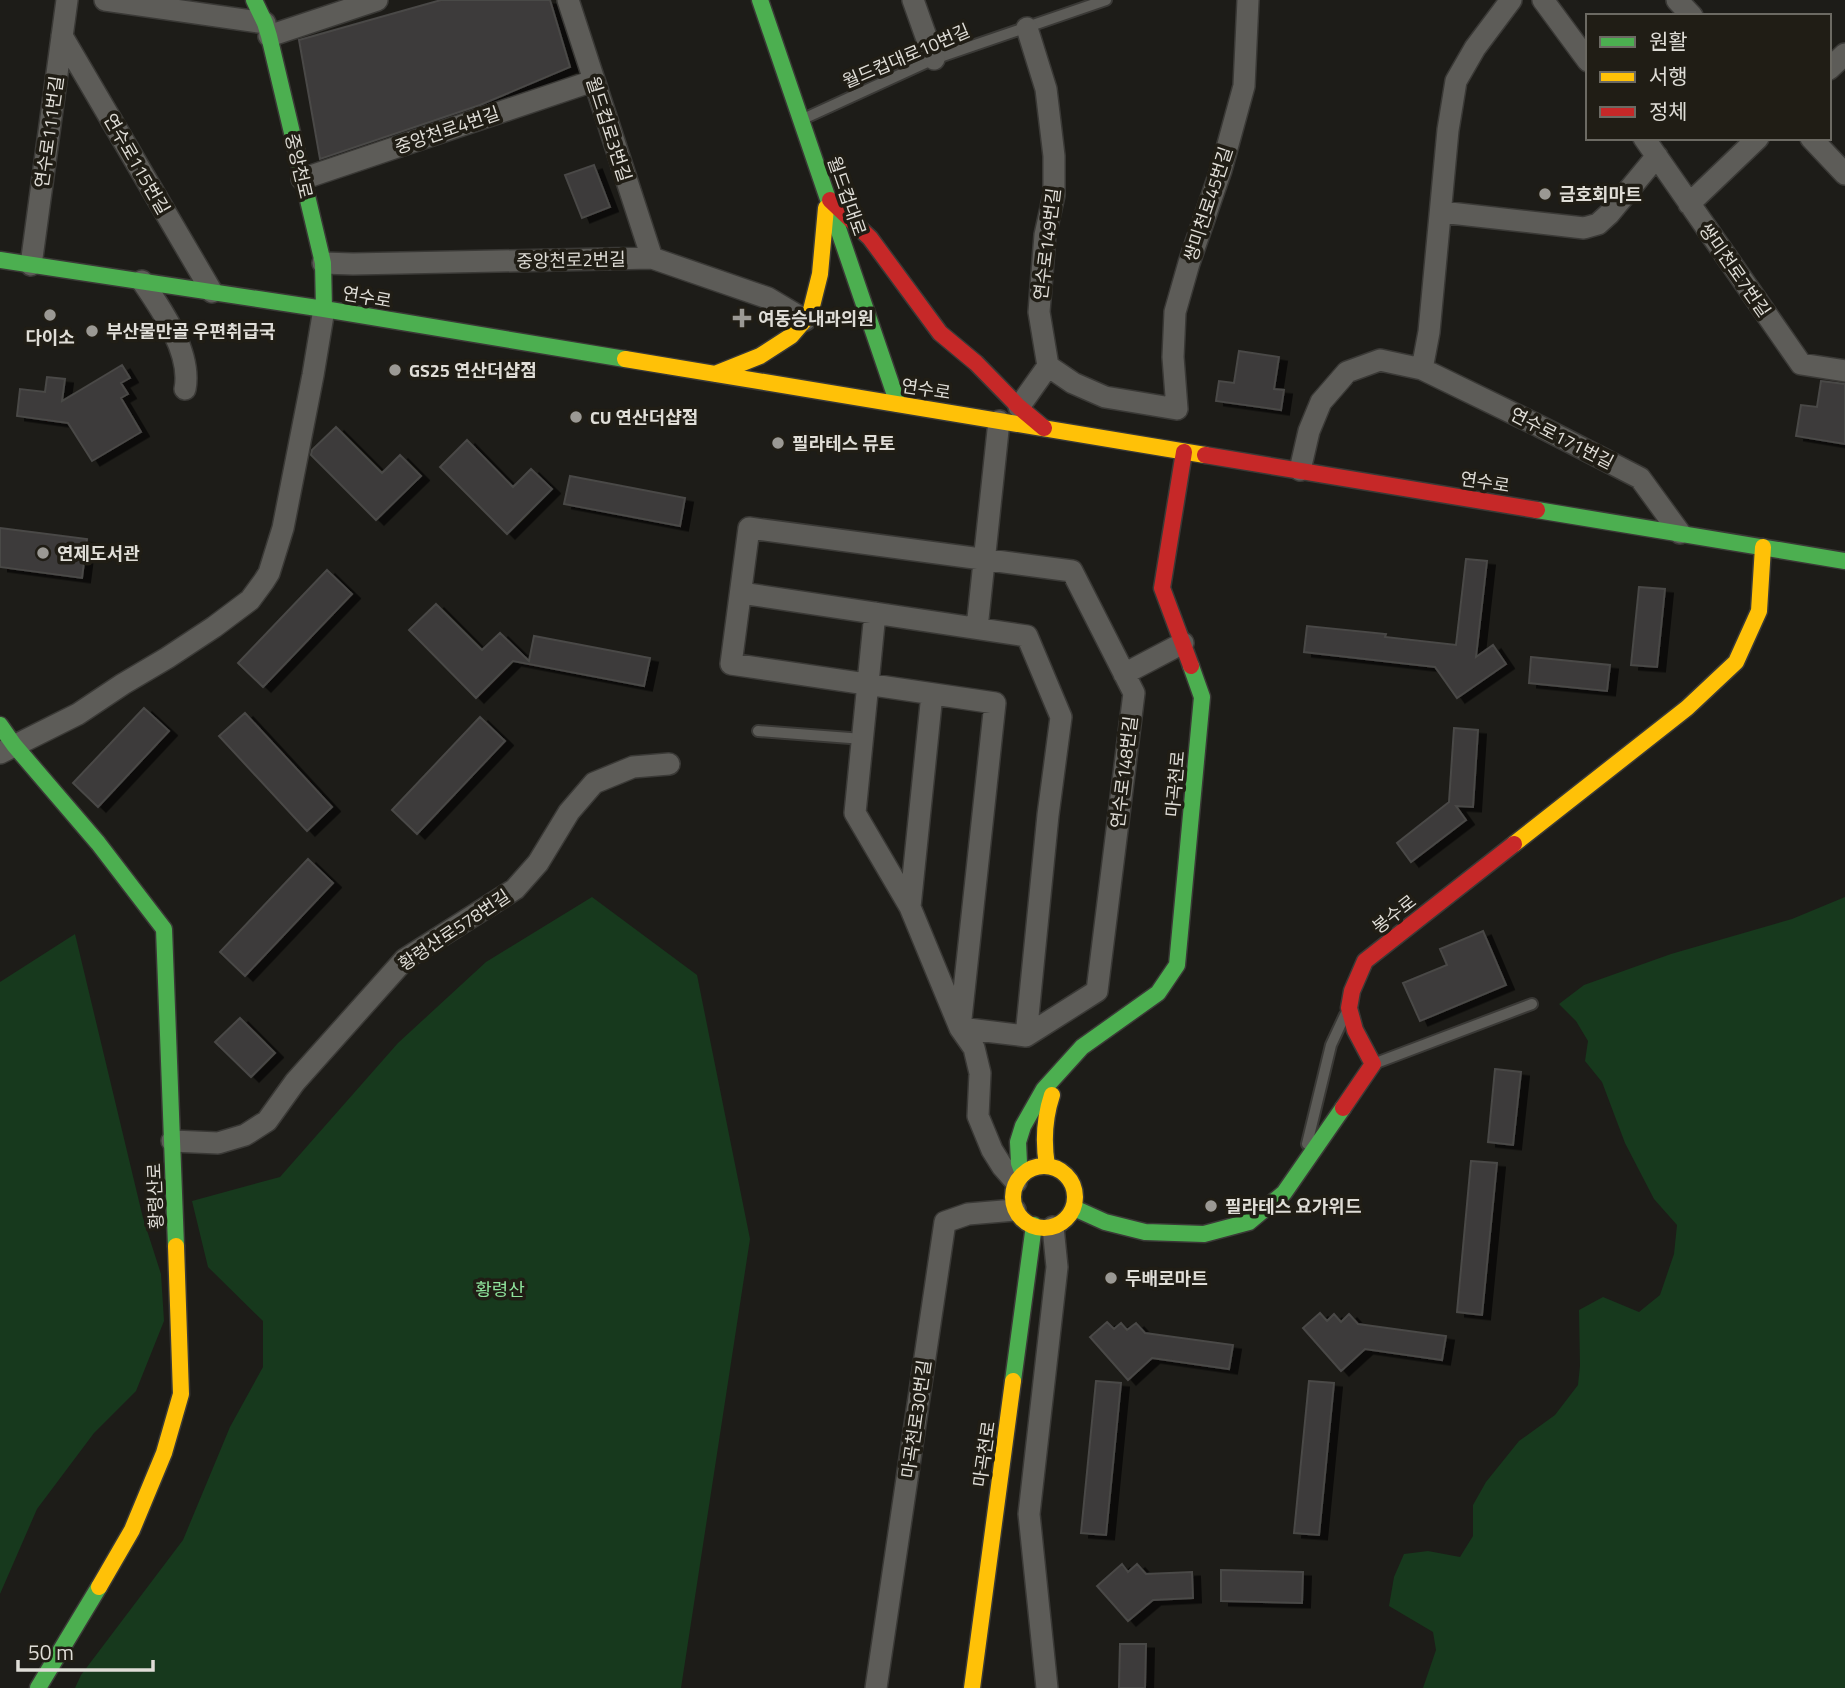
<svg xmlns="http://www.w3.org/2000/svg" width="1845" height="1688" viewBox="0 0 1845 1688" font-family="'Titillium Web','Noto Sans KR',sans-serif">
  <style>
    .green { fill: #17391d }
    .building { fill: #3d3b3a; stroke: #4a4847; stroke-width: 2; filter: url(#shadow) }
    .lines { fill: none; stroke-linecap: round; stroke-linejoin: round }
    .lane-casing { stroke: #3a3936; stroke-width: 14 }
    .street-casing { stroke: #3a3936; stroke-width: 24 }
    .fast-casing { stroke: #3a3936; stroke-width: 19 }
    .slow-casing { stroke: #3a3936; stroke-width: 19 }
    .jam-casing { stroke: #3a3936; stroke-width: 19 }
    .lane { stroke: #5d5c58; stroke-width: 10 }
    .street { stroke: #5d5c58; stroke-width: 21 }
    .fast { stroke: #4caf50; stroke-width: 16 }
    .slow { stroke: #ffc107; stroke-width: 16 }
    .jam { stroke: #c62828; stroke-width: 16 }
    .poi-dot { fill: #9b9994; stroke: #201d15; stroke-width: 2.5 }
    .labels { text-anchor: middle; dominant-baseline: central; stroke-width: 7; stroke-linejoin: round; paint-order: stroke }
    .street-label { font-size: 18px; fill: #dfddd7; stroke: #201d15 }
    .poi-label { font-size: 18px; font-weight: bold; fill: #dfddd7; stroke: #201d15; text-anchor: start }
    .park-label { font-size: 18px; fill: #8fe49d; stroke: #201d15 }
  </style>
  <defs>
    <filter id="shadow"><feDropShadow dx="8" dy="4.5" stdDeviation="0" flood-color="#0009"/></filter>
  </defs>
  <rect width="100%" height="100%" fill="#1d1c18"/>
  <path class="green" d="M 592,897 L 697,975 L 750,1239 L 681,1688 L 75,1688 L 81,1675 L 183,1540 L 230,1427 L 263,1367 L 263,1321 L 208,1267 L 192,1201 L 280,1177 L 398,1043 L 486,962 Z
    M 1845,897 L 1845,1688 L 1423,1688 L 1436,1650 L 1433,1632 L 1389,1606 L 1394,1577 L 1404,1554 L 1428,1551 L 1460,1557 L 1473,1536 L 1473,1505 L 1486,1482 L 1519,1441 L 1555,1415 L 1578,1385 L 1580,1366 L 1579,1310 L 1603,1297 L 1639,1312 L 1660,1295 L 1674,1254 L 1677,1225 L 1654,1199 L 1625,1143 L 1602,1082 L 1585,1061 L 1588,1041 L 1576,1021 L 1559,1004 L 1584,985 L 1671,954 L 1792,919 Z
    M 75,934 L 143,1218 L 161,1274 L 164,1321 L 136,1391 L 94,1433 L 37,1509 L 0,1594 L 0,982 Z"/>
  <path class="building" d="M 441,0 L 550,0 L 570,67 L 480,105 L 320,159 L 299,40 Z
    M 594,165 L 610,207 L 582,218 L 565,175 Z
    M 1239,351 L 1279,357 L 1274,389 L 1284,390 L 1281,410 L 1216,401 L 1219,381 L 1234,383 Z
    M 122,365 L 130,378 L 121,383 L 128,394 L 121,398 L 141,432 L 92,461 L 68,423 L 17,416 L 20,389 L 45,392 L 47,377 L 65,379 L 62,401 Z
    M 1821,381 L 1845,384 L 1845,444 L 1796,436 L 1801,405 L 1817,407 Z
    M 336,427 L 382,473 L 400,455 L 421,476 L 376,520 L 311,455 L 312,450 Z
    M 467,440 L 513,487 L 531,469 L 552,489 L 507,534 L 440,467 Z
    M 570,476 L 685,498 L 680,526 L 564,504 Z
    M 0,528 L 87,539 L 82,578 L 0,567 Z
    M 1466,559 L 1487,561 L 1476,657 L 1493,645 L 1506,664 L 1457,698 L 1435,667 L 1304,652 L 1307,626 L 1386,634 L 1385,637 L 1456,645 Z
    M 327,570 L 352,594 L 263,687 L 238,663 Z
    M 1639,587 L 1665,589 L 1657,667 L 1631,665 Z
    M 436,604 L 482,650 L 500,633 L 529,661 L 534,636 L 650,658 L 644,686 L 513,661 L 476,698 L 409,630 Z
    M 1531,657 L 1610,665 L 1607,691 L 1529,683 Z
    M 144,708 L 169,731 L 98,807 L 73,783 Z
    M 245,713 L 332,807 L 307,831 L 219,736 Z
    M 480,717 L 505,741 L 417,834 L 392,810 Z
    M 1454,728 L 1478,730 L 1473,807 L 1456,806 L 1466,820 L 1411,862 L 1397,843 L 1449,802 Z
    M 308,859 L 333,883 L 245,976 L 220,952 Z
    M 1483,931 L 1506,985 L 1420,1021 L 1403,983 L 1447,965 L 1440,949 Z
    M 240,1018 L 275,1053 L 251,1077 L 215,1042 Z
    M 1495,1069 L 1521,1072 L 1513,1145 L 1488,1142 Z
    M 1471,1161 L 1497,1163 L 1482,1315 L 1457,1312 Z
    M 1320,1313 L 1327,1321 L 1334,1314 L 1341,1322 L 1349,1314 L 1358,1324 L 1446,1336 L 1442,1360 L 1365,1349 L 1341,1371 L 1303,1328 Z
    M 1107,1322 L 1114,1329 L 1121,1323 L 1127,1330 L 1136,1323 L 1145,1333 L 1233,1345 L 1229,1369 L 1152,1358 L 1128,1380 L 1090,1337 Z
    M 1096,1381 L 1121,1383 L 1106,1535 L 1081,1533 Z
    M 1309,1381 L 1334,1383 L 1319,1535 L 1294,1533 Z
    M 1122,1564 L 1128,1572 L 1137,1564 L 1146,1574 L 1192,1572 L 1193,1598 L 1153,1600 L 1128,1621 L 1097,1586 Z
    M 1221,1570 L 1303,1572 L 1302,1603 L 1221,1601 Z
    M 1120,1644 L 1146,1644 L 1145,1688 L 1119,1688 Z"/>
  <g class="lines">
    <g class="lane-casing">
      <path id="lane" d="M 803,119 L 934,59 L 1106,0
        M 758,731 L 863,739
        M 1376,1063 L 1532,1004
        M 1307,1144 L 1331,1045 L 1345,1015"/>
    </g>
    <g class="street-casing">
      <path id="street" d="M 105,0 L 265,23
        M 568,0 L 652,258
        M 913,0 L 934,59
        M 1543,0 L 1588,61
        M 1677,0 L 1692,16
        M 1027,28 L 1046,89 L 1054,156 L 1054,195 L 1045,235 L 1039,312 L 1048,366 L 1073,383 L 1105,397 L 1177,409 L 1173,357 L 1175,312 L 1189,263 L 1221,170 L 1244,86 L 1248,0
        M 62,36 L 212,292
        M 269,36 L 377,0
        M 1829,69 L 1845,54
        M 1644,138 L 1801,364 L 1845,371
        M 1811,138 L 1845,174
        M 302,179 L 593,81
        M 1689,204 L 1758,138
        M 1441,212 L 1584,228 L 1598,224 L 1609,214 L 1657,156
        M 323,263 L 353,264 L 652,258 L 768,298 L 805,320
        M 31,265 L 67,0
        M 142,281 C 162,310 192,353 185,389
        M 1422,369 L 1429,332 L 1448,130 L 1456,81 L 1475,48 L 1511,0
        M 1019,407 L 1048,366
        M 1300,470 L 1309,431 L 1321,402 L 1347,372 L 1380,360 L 1422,369 L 1539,426 L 1640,478 L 1680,533
        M 749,528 L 1072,571 L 1134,693 L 1097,991 L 1026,1036 L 960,1028 L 995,703 L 731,664 Z
        M 741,593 L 1027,636 L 1061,717 L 1048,815 L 1026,1036
        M 875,613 L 855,813 L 910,907 L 960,1028 L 974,1048 L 980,1073 L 978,1116 L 992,1150 L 1002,1166 L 1016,1182
        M 977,628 L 999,421
        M 1124,674 L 1183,643
        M 0,753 L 78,714 L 123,684 L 167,658 L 214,627 L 250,600 L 264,581 L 269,573 L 283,528 L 313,375 L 324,309
        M 910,907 L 932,694
        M 172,1141 L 218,1143 L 245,1135 L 267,1121 L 295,1082 L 405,959 L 515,889 L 538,863 L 569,812 L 594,783 L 633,767 L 669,764
        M 876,1688 L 945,1222 L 968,1214 L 1015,1210
        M 1047,1688 L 1029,1514 L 1057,1267 L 1053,1227"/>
    </g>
    <g class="fast-casing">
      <path id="fast" d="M 254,0 L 265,23 L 269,36 L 323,263 L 324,309
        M 760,0 L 898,404
        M 0,260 L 324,309 L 625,359
        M 1537,510 L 1845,561
        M 0,725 L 14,745 L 98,843 L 164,929 L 176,1246
        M 1023,1174 L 1019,1163 L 1018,1142 L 1023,1126 L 1044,1089 L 1082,1047 L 1158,993 L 1177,965 L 1202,697 L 1191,666
        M 1074,1208 L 1105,1222 L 1145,1232 L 1204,1234 L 1249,1222 L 1284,1193 L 1343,1108
        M 1013,1381 L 1034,1225
        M 38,1688 L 99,1587"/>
    </g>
    <g class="slow-casing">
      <path id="slow" d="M 625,359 L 1205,455
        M 715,374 L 760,356 L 791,336 L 810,314 L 820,274 L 826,208
        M 1514,844 L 1687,708 L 1736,662 L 1759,611 L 1763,547
        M 1047,1166 C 1043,1141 1044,1119 1052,1095
        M1013 1197a31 31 0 1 1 62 0a31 31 0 1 1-62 0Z
        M 99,1587 L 132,1530 L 164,1453 L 181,1394 L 176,1246
        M 972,1688 L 1013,1381"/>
    </g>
    <g class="jam-casing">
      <path id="jam" d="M 830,200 L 870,238 L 940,333 L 976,363 L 1019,407 L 1044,428
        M 1184,452 L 1162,588 L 1191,666
        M 1205,455 L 1537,510
        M 1343,1108 L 1373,1064 L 1355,1030 L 1349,1008 L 1352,991 L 1365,961 L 1514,844"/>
    </g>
    <use href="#lane" class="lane"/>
    <use href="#street" class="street"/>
    <use href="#fast" class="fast"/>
    <use href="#slow" class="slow"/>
    <use href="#jam" class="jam"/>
  </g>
  <g class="poi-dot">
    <circle cx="1545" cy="194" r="7"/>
    <circle cx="50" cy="315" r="7"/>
    <path d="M738.5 307.5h7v7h7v7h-7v7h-7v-7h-7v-7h7z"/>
    <circle cx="92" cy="331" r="7"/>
    <circle cx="395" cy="370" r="7"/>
    <circle cx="576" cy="417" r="7"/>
    <circle cx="778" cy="443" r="7"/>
    <circle cx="43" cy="553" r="7"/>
    <circle cx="1211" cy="1206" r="7"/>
    <circle cx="1111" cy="1278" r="7"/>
  </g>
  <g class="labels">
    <g class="street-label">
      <text transform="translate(906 56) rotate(-23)">월드컵대로10번길</text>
      <text transform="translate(609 129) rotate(72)">월드컵로3번길</text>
      <text transform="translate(447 130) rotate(-19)">중앙천로4번길</text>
      <text transform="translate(49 132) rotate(-82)">연수로111번길</text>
      <text transform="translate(137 164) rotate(60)">연수로115번길</text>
      <text transform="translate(299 166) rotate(77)">중앙천로</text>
      <text transform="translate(847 196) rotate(71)">월드컵대로</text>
      <text transform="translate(1208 204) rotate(-72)">쌍미천로45번길</text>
      <text transform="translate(1047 244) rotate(-83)">연수로149번길</text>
      <text transform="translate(571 260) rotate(-1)">중앙천로2번길</text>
      <text transform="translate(1735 270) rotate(55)">쌍미천로7번길</text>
      <text transform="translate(367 297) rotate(10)">연수로</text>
      <text transform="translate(926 389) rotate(9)">연수로</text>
      <text transform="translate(1562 438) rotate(27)">연수로171번길</text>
      <text transform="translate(1485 482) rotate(9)">연수로</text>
      <text transform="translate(1124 772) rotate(-83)">연수로148번길</text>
      <text transform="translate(1175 784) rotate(-85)">마곡천로</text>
      <text transform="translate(1394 914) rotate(-38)">봉수로</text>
      <text transform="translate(454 930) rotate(-34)">황령산로578번길</text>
      <text transform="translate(155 1196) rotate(-92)">황령산로</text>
      <text transform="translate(916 1419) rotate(-82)">마곡천로30번길</text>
      <text transform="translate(984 1454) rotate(-82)">마곡천로</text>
    </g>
    <g class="poi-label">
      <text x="1559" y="194">금호회마트</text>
      <text x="758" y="318">여동승내과의원</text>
      <text x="106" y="331">부산물만골 우편취급국</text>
      <text x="50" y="337" text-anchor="middle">다이소</text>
      <text x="409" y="370">GS25 연산더샵점</text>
      <text x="590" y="417">CU 연산더샵점</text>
      <text x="792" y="443">필라테스 뮤토</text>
      <text x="57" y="553">연제도서관</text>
      <text x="1225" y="1206">필라테스 요가위드</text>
      <text x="1125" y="1278">두배로마트</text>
    </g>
    <g class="park-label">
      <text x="500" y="1289">황령산</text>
    </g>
  </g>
  <rect x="1586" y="14" width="245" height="126" fill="#201d15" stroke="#6c6a63" stroke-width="2"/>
  <rect x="1600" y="37" width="35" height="10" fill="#4caf50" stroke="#6c6a63" stroke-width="2"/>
  <text x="1649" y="49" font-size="21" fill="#dfddd7">원활</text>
  <rect x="1600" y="72" width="35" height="10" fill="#ffc107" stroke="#6c6a63" stroke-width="2"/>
  <text x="1649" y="84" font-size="21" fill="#dfddd7">서행</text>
  <rect x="1600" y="107" width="35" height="10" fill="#c62828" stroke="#6c6a63" stroke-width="2"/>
  <text x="1649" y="119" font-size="21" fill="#dfddd7">정체</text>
  <path d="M18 1660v10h135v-10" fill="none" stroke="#dfddd7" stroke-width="3.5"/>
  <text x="28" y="1660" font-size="21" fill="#dfddd7" stroke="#201d15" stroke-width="5" paint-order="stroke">50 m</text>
</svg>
